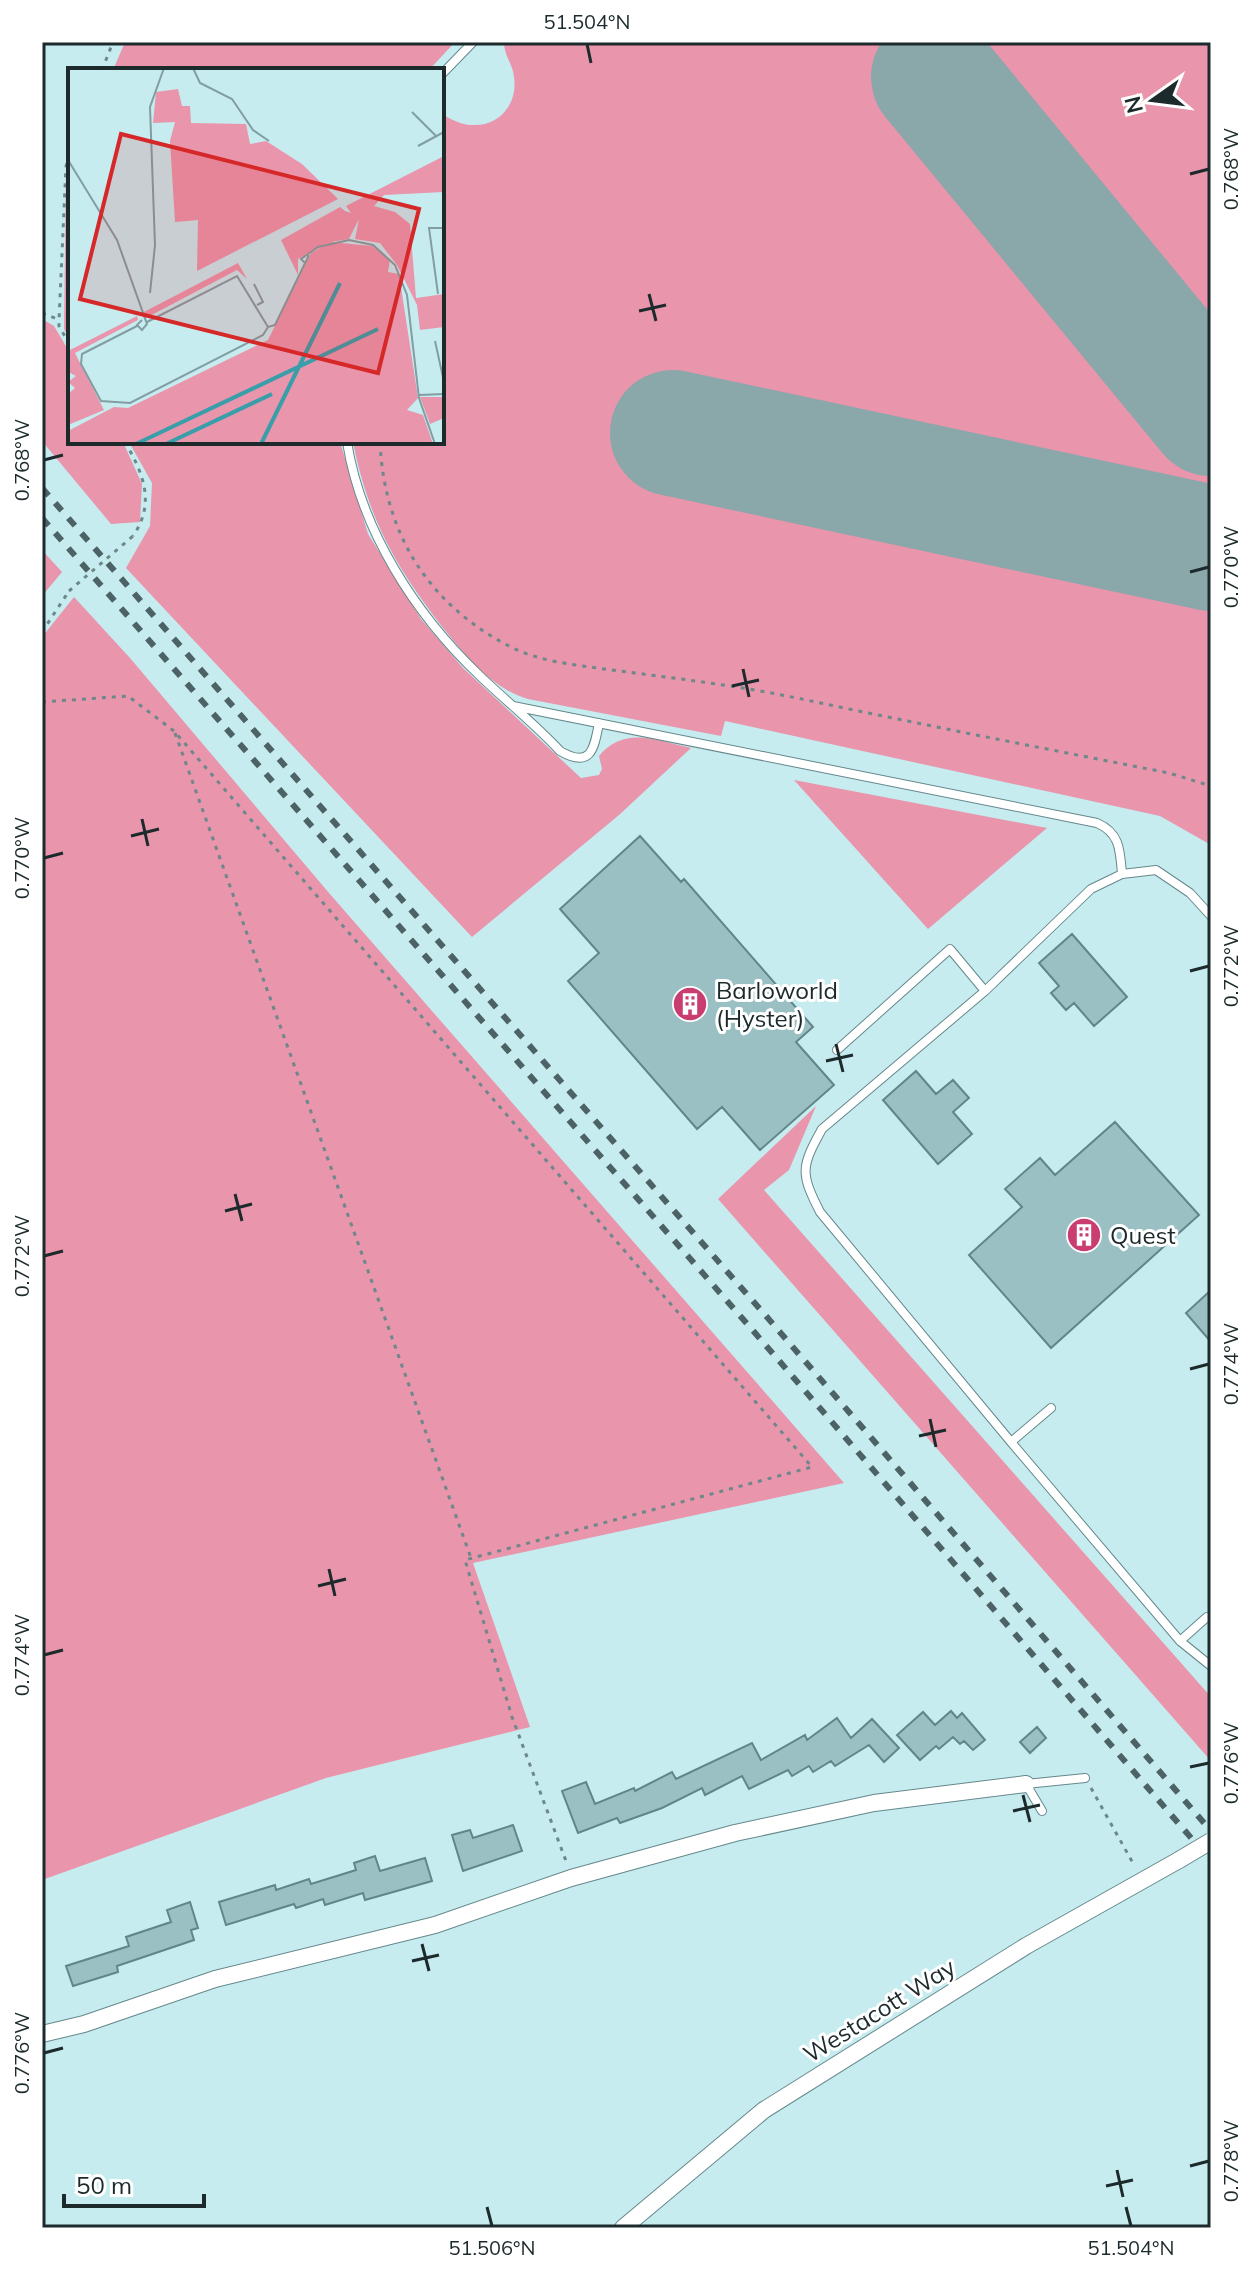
<svg xmlns="http://www.w3.org/2000/svg" width="1253" height="2270" viewBox="0 0 1253 2270" font-family="Mulish,sans-serif">
  <style>
    .green { fill: #e995ac }
    .lines { fill: none; stroke-linecap: round; stroke-linejoin: round }
    .runway { stroke: #8aa7aa; stroke-width: 126 }
    .building { fill: #9bc0c4; stroke: #628589; stroke-width: 2 }
    .lane-casing { stroke: #65888b; stroke-width: 10 }
    .street-casing { stroke: #65888b; stroke-width: 18 }
    .path { stroke: #6e878a; stroke-width: 3; stroke-dasharray: 4 6; stroke-linecap: butt }
    .lane { stroke: #fff; stroke-width: 8 }
    .street { stroke: #fff; stroke-width: 16 }
    .rail { stroke: #4d6265; stroke-width: 6; stroke-dasharray: 10 10; stroke-linecap: butt }
    .street-bridge-casing { stroke: #65888b; stroke-width: 18; stroke-linecap: butt }
    .path-bridge { stroke: #6e878a; stroke-width: 3; stroke-dasharray: 4 6; stroke-linecap: butt }
    .street-bridge { stroke: #fff; stroke-width: 16 }
    .ticks { fill: none; stroke: #1c2a2c; stroke-width: 3 }
    .labels { text-anchor: middle; dominant-baseline: central; stroke-width: 6; stroke-linejoin: round; paint-order: stroke }
    .poi-label { font-size: 24px; fill: #1c2a2c; stroke: #fff; text-anchor: start }
    .street-label { font-size: 24px; fill: #1c2a2c; stroke: #fff }
    .inset-river { fill: none; stroke: #389ea9; stroke-width: 4 }
    .inset-road { fill: none; stroke: #829ea2; stroke-width: 2 }
    .view { fill: #d62828; fill-opacity: 0.15; stroke: #d62828; stroke-width: 4 }
    .inset-edge { fill: none; stroke: #1c2a2c; stroke-width: 4 }
    .neatline { fill: none; stroke: #1c2a2c; stroke-width: 3 }
    .ticks-label { font-size: 20px; text-anchor: middle; fill: #1c2a2c }
  </style>
  <rect width="100%" height="100%" fill="#c6ecf0"/>
  <path class="green" d="M 125,42 L 455,42 L 429,70 L 113,70 Z
    M 504,42 L 1211,42 L 1211,845 L 1160,816 L 725,721 L 721,736 L 528,699 C 494,689 469,660 448,634 C 398,571 369,522 353,442 L 442,442 L 442,115 C 452,119 461,125 471,125 C 499,127 518,104 514,77 C 513,64 504,56 504,42 Z
    M 70,157 L 70,340 L 64,329 L 66,166 Z
    M 42,319 L 54,326 L 70,353 L 70,442 L 123,442 L 142,484 L 140,522 L 111,524 L 42,441 Z
    M 129,442 L 334,442 L 341,445 L 368,534 L 421,619 L 463,668 L 581,778 L 599,775 L 602,769 L 599,756 C 625,725 657,741 691,748 L 619,815 L 472,937 L 126,568 L 150,526 L 152,483 Z
    M 42,550 L 62,572 L 42,596 Z
    M 74,597 L 130,658 L 329,893 L 844,1483 L 473,1563 L 530,1727 L 326,1778 L 42,1880 L 42,637 Z
    M 794,780 L 1047,828 L 928,929 Z
    M 816,1106 L 789,1170 L 764,1190 L 1211,1697 L 1211,1761 L 718,1199 Z"/>
  <g class="lines">
    <path class="runway" d="M 934,77 L 1211,413
      M 673,433 L 1211,548"/>
  </g>
  <path class="building" d="M 640,836 L 681,882 L 684,879 L 813,1027 L 796,1042 L 834,1085 L 760,1150 L 722,1107 L 697,1129 L 568,981 L 599,953 L 560,909 Z
    M 1072,934 L 1127,997 L 1094,1026 L 1074,1003 L 1066,1010 L 1051,993 L 1059,986 L 1039,963 Z
    M 916,1071 L 936,1094 L 953,1080 L 969,1098 L 953,1112 L 972,1134 L 938,1164 L 883,1100 Z
    M 1115,1122 L 1199,1215 L 1051,1348 L 969,1255 L 1022,1207 L 1005,1189 L 1040,1158 L 1055,1175 Z
    M 1211,1290 L 1211,1342 L 1186,1313 Z
    M 951,1711 L 957,1718 L 962,1713 L 985,1740 L 973,1750 L 964,1741 L 960,1744 L 953,1737 L 939,1749 L 936,1746 L 920,1760 L 897,1735 L 923,1712 L 935,1725 Z
    M 837,1718 L 851,1738 L 872,1719 L 899,1748 L 884,1762 L 869,1745 L 835,1766 L 831,1761 L 813,1772 L 809,1766 L 792,1776 L 788,1770 L 749,1789 L 742,1776 L 705,1795 L 702,1788 L 662,1808 L 620,1823 L 617,1818 L 578,1833 L 562,1791 L 586,1782 L 595,1804 L 634,1788 L 635,1791 L 672,1772 L 676,1779 L 752,1743 L 761,1760 L 805,1735 L 807,1740 Z
    M 1037,1727 L 1046,1738 L 1030,1753 L 1020,1742 Z
    M 513,1825 L 522,1851 L 463,1871 L 452,1835 L 470,1830 L 473,1838 Z
    M 375,1856 L 380,1871 L 425,1858 L 432,1881 L 365,1900 L 363,1893 L 325,1905 L 323,1899 L 296,1908 L 294,1904 L 226,1925 L 219,1902 L 275,1885 L 276,1890 L 309,1879 L 311,1884 L 356,1870 L 354,1863 Z
    M 190,1902 L 198,1928 L 191,1930 L 194,1940 L 117,1966 L 118,1972 L 73,1986 L 66,1966 L 129,1946 L 126,1937 L 171,1922 L 167,1910 Z"/>
  <g class="lines">
    <g class="lane-casing">
      <path id="lane" d="M 442,74 L 473,42
        M 347,442 C 361,530 415,614 479,675 C 506,701 535,724 560,751 C 591,769 594,749 599,723
        M 513,706 L 1097,823 C 1120,833 1120,850 1122,874
        M 1211,916 L 1190,893 L 1156,870 L 1122,874 L 1091,889 L 985,991 L 822,1129 C 801,1167 800,1173 820,1212 L 1011,1442 L 1180,1641 L 1211,1666
        M 837,1050 L 950,949 L 985,991
        M 1011,1442 L 1051,1408
        M 1180,1641 L 1207,1617
        M 1042,1811 L 1026,1784 L 1085,1778"/>
    </g>
    <g class="street-casing">
      <path id="street" d="M 42,2034 L 84,2024 L 215,1979 L 435,1925 L 571,1878 L 735,1833 L 874,1803 L 1026,1784
        M 623,2228 L 764,2110 L 1026,1946 L 1179,1860"/>
    </g>
    <path class="path" d="M 102,70 L 113,42
      M 70,154 L 66,166 L 59,320 L 59,326 L 70,345
      M 42,313 L 57,319
      M 125,442 C 143,473 156,503 133,536
      M 380,442 C 384,533 428,604 509,646 C 535,660 568,664 597,668 C 641,674 685,679 729,686 C 779,693 828,705 878,715 C 975,735 1072,754 1169,773 L 1211,786
      M 42,632 L 69,591
      M 42,702 L 128,696 L 174,731 L 812,1467 L 465,1560 L 512,1717 L 566,1861
      M 175,733 L 471,1558
      M 1091,1788 L 1134,1865"/>
    <use href="#lane" class="lane"/>
    <use href="#street" class="street"/>
    <path class="rail" d="M 42,488 L 766,1316 L 1211,1831
      M 42,518 L 749,1326 L 1211,1861"/>
    <g class="street-bridge-casing">
      <path id="street-bridge" d="M 1179,1860 L 1211,1841"/>
    </g>
    <path class="path-bridge" d="M 69,591 L 133,536"/>
    <use href="#street-bridge" class="street-bridge"/>
  </g>
  <path class="ticks" d="M 587,44 L 591,63M 1190,174 L 1209,169M 649,294 L 656,321M 639,311 L 666,305M 44,460 L 63,455M 1190,572 L 1209,567M 743,669 L 749,697M 732,686 L 759,680M 142,819 L 148,846M 131,836 L 159,829M 44,858 L 63,853M 1190,971 L 1209,966M 836,1044 L 843,1072M 826,1061 L 853,1055M 235,1194 L 242,1221M 225,1211 L 252,1204M 44,1256 L 63,1251M 1190,1369 L 1209,1364M 930,1419 L 936,1447M 919,1436 L 946,1430M 329,1569 L 335,1596M 318,1586 L 346,1579M 44,1655 L 63,1650M 1190,1767 L 1209,1763M 1023,1795 L 1030,1822M 1013,1811 L 1040,1805M 422,1944 L 429,1971M 412,1961 L 439,1955M 44,2053 L 63,2048M 1190,2166 L 1209,2161M 1117,2170 L 1123,2197M 1106,2186 L 1133,2180M 487,2207 L 492,2226M 1126,2207 L 1131,2226"/>
  <defs>
    <g id="building-disc" transform="scale(1.8)"><circle r="9.5" fill="#c93d71" stroke="#fff"/><path d="M-4-6H4V6H1V3H-1V6H-4ZM-2.5-4.3h1.7v1.8h-1.7ZM.8-4.3h1.7v1.8H.8ZM-2.5-1h1.7V.8h-1.7ZM.8-1h1.7V.8H.8Z" fill="#fff"/></g>
  </defs>
  <g fill-rule="evenodd">
    <use href="#building-disc" x="690" y="1004"/>
    <use href="#building-disc" x="1084" y="1235"/>
  </g>
  <g class="labels">
    <g class="poi-label">
      <text x="716" y="990">Barloworld<tspan x="716" dy="28">(Hyster)</tspan></text>
      <text x="1110" y="1235">Quest</text>
    </g>
    <g class="street-label">
      <text transform="translate(879 2010) rotate(-32)">Westacott Way</text>
    </g>
  </g>
  <g transform="translate(68 68)">
    <rect width="376" height="376" fill="#c6ecf0"/>
    <path d="M 110,21 L 114,38 L 122,38 L 123,55 L 178,56 L 182,76 L 198,73 L 234,96 L 270,131 L 129,203 L 130,152 L 107,154 L 102,73 L 107,54 L 85,55 L 88,24 ZM 376,88 L 376,124 L 316,127 L 306,138 L 327,144 L 342,156 L 348,230 L 376,226 L 376,259 L 352,262 L 349,237 L 329,197 L 312,175 L 287,171 L 291,151 L 281,171 L 263,174 L 304,178 L 322,192 L 320,204 L 331,206 L 350,330 L 339,342 L 355,347 L 365,376 L 0,376 L 0,363 L 46,339 L 60,340 L 200,272 L 243,185 L 260,175 L 230,191 L 230,207 L 213,172 L 272,139 L 277,143 L 283,145 L 278,138 ZM 170,195 L 179,211 L 169,202 L 76,251 L 74,245 ZM 69,248 L 70,252 L 7,285 L 36,342 L 0,357 L 0,326 L 7,320 L 0,314 L 8,308 L 0,304 L 0,283 ZM 352,329 L 376,329 L 376,350 L 362,356 Z" fill="#e995ac"/>
    <path class="inset-river" d="M 68,376 L 310,261M 98,376 L 204,326M 193,376 L 272,215"/>
    <path class="inset-road" d="M 125,0 L 132,15 L 164,31 L 185,62 L 201,73M 344,44 L 369,69M 350,78 L 376,64M 0,92 L 49,172 L 79,256 L 74,262 L 69,257 L 74,252M 237,195 L 233,191 L 250,179 L 281,172 L 305,177 L 327,197 L 339,227 L 351,330 L 367,376M 186,216 L 195,234 L 189,237M 82,225 L 87,177 L 82,39 L 96,0M 370,226 L 361,160 L 376,160M 69,258 L 14,286 L 13,296 L 33,333 L 62,335 L 195,267 L 200,259 L 169,208 L 79,254M 200,259 L 207,257 L 241,187M 367,273 L 376,314M 351,327 L 376,326"/>
    <path class="view" d="M 53,66 L 351,141 L 310,305 L 12,231 Z"/>
    <rect width="376" height="376" class="inset-edge"/>
  </g>
  <rect width="1253" height="2270" fill="none" stroke="#ffffff" stroke-width="88"/>
  <g transform="translate(1153 100) rotate(256)" stroke="#ffffff" stroke-width="6" paint-order="stroke">
  <path d="M0-6L14 30L0 20L-14 30Z" fill="#1c2a2c"/>
  <text y="-12" font-size="22" font-weight="bold" text-anchor="middle" fill="#1c2a2c">N</text>
  </g>
  <path d="M64 2194v12h140v-12" fill="none" stroke="#1c2a2c" stroke-width="4"/>
  <text x="76" y="2194" font-size="24" fill="#1c2a2c" stroke="#ffffff" stroke-width="6" paint-order="stroke">50 m</text>
  <rect x="44" y="44" width="1165" height="2182" class="neatline"/>
  <g class="ticks-label">
    <text x="587" y="29">51.504°N</text>
    <text transform="translate(1231 169) rotate(-90)" y="7">0.768°W</text>
    <text transform="translate(22 460) rotate(-90)" y="7">0.768°W</text>
    <text transform="translate(1231 567) rotate(-90)" y="7">0.770°W</text>
    <text transform="translate(22 858) rotate(-90)" y="7">0.770°W</text>
    <text transform="translate(1231 966) rotate(-90)" y="7">0.772°W</text>
    <text transform="translate(22 1256) rotate(-90)" y="7">0.772°W</text>
    <text transform="translate(1231 1364) rotate(-90)" y="7">0.774°W</text>
    <text transform="translate(22 1655) rotate(-90)" y="7">0.774°W</text>
    <text transform="translate(1231 1763) rotate(-90)" y="7">0.776°W</text>
    <text transform="translate(22 2053) rotate(-90)" y="7">0.776°W</text>
    <text transform="translate(1231 2161) rotate(-90)" y="7">0.778°W</text>
    <text x="492" y="2255">51.506°N</text>
    <text x="1131" y="2255">51.504°N</text>
  </g>
</svg>
